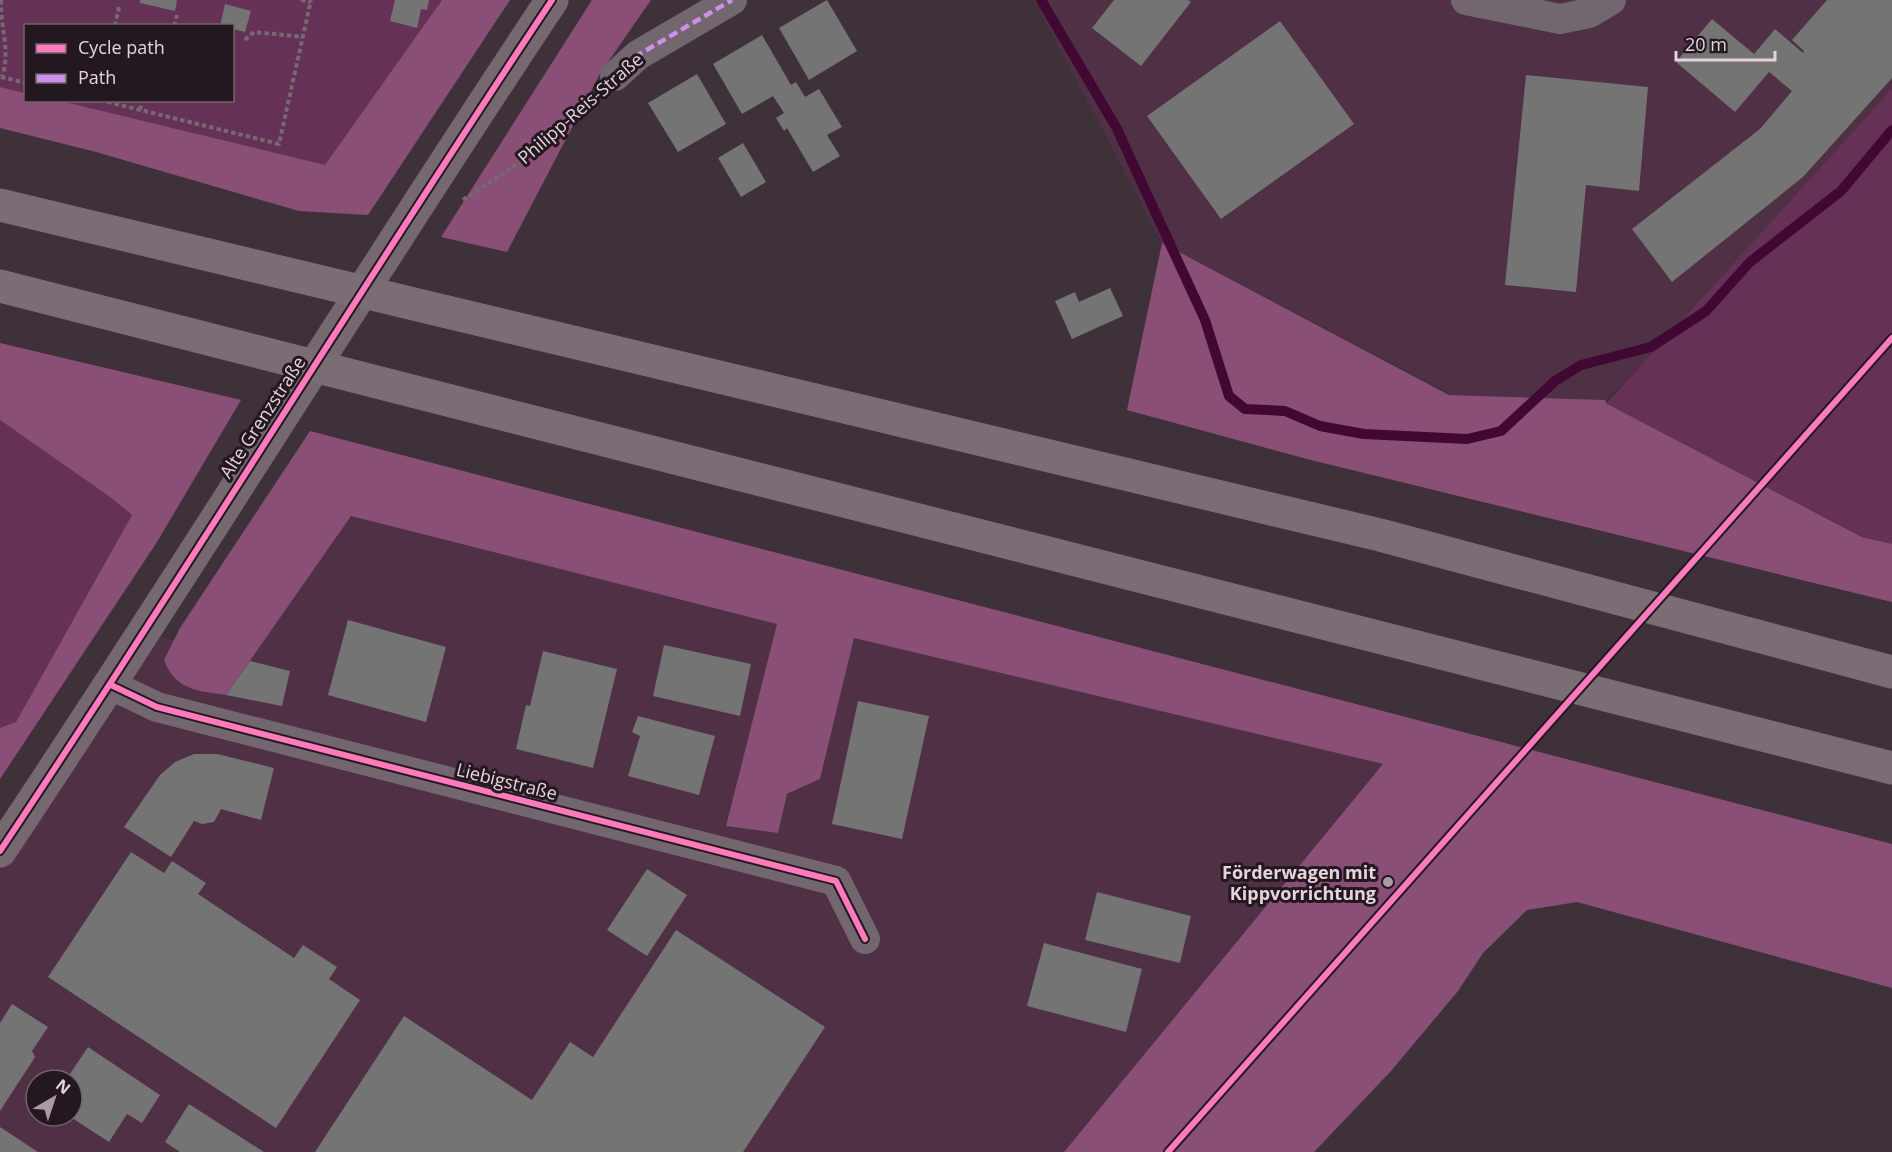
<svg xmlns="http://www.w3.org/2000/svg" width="1892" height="1152" viewBox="0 0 1892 1152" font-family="'Open Sans',sans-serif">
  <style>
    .built { fill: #4f3044; fill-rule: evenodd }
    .green { fill: #663156 }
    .forest { fill: #8a4f77 }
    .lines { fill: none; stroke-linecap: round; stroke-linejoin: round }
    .stream { stroke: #400832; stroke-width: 10 }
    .building { fill: #747474 }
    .path { stroke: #756a71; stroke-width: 4; stroke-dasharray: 4.5 3; stroke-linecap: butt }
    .street { stroke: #72676e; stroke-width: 30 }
    .secondary { stroke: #766871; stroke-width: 33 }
    .highway { stroke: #7a6d76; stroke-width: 33 }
    .quiet { stroke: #ce8fe9; stroke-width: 4.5; stroke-dasharray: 9 4.5; stroke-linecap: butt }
    .cycleway-casing { stroke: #241820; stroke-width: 10 }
    .cycleway { stroke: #fd7abc; stroke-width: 6 }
    .poi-dot { fill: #ab9aa5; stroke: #241820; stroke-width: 2 }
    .labels { text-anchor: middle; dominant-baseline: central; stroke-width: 6; stroke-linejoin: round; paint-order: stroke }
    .street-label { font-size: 18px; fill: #e5d3de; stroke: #241820 }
    .poi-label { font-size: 18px; font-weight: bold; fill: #e5d3de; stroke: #241820; text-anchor: end }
  </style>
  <rect width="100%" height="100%" fill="#3f313a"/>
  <path class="built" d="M 1034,0 L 1892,0 L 1892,155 L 1605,400 L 1453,395 L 1162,243 Z
    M 350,516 L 778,624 L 726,826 L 820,779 L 854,637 L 1384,764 L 1064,1152 L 0,1152 L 0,854 L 145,634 L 253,657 ZM 36,1080 L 72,1080 L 72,1116 L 36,1116 Z"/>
  <path class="green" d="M 0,0 L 442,0 L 326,166 L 61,101 L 232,100 L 232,26 L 26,26 L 25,93 L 0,87 Z
    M 1892,89 L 1892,544 L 1863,537 L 1606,404 Z
    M 0,420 L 110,497 L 132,515 L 16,723 L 0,728 Z"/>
  <path class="forest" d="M 442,0 L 510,0 L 368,215 L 299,211 L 96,152 L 0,128 L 0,87 L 25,93 L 26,100 L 61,101 L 325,165 Z
    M 592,0 L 651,0 L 601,72 L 507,252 L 441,237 Z
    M 1162,243 L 1449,395 L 1605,400 L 1607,404 L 1862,537 L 1892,544 L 1892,602 L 1307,459 L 1127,410 Z
    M 0,343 L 241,400 L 157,542 L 0,779 L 0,728 L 16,722 L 132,515 L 110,497 L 0,420 Z
    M 310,431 L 1892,844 L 1892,988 L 1577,902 L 1527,910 L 1483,953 L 1458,991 L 1391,1071 L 1314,1152 L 1064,1152 L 1383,764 L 854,638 L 820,779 L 787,794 L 778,833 L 726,826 L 777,624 L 351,516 L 226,695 C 198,691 175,690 164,660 L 180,628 Z"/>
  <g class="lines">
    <path class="stream" d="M 1041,0 L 1116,127 L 1205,320 L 1229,396 L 1245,409 L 1285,411 L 1320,426 L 1364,434 L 1467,439 L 1501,431 L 1555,381 L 1581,365 L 1651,347 L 1706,311 L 1750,262 L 1841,191 L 1892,130"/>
  </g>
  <path class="building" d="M 140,0 L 177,0 L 175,11 L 140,3 Z
    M 395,0 L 429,0 L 427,10 L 421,9 L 417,28 L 390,21 Z
    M 827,0 L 857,51 L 809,80 L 779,28 Z
    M 1114,0 L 1188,0 L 1191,2 L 1141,66 L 1092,28 Z
    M 1827,0 L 1892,0 L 1892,78 L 1803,177 L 1672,282 L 1632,229 L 1760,129 L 1792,91 L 1769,72 L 1735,112 L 1676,62 L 1712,19 L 1754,54 L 1775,29 L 1803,53 L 1804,51 L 1792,40 Z
    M 225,4 L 251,11 L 245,32 L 232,29 L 232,26 L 220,26 Z
    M 1280,21 L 1354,124 L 1221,219 L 1147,116 Z
    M 762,35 L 791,85 L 796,82 L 805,97 L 819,89 L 842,127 L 827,135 L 840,156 L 813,172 L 787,128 L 784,131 L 776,118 L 784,113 L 773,96 L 742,114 L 713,64 Z
    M 697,74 L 726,124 L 678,152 L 648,103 Z
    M 1526,75 L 1648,87 L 1639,191 L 1586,185 L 1576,292 L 1505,285 Z
    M 743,143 L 766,182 L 741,197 L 718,158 Z
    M 1110,288 L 1123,316 L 1072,339 L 1055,301 L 1075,292 L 1079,302 Z
    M 348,620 L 446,647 L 426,722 L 328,695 Z
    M 664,645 L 751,664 L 740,716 L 653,696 Z
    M 543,651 L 617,669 L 593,768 L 516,749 L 526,705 L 530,706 Z
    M 250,661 L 290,671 L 282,706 L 226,695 Z
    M 858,701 L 929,716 L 902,839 L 832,824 Z
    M 638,716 L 715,736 L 699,795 L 628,776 L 640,736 L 632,732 Z
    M 194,754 L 217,754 L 274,768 L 261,820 L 221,809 L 214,822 L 202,824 L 194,821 L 171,857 L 124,827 L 160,775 L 175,762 Z
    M 131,852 L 164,873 L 172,861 L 206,883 L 198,894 L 294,958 L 303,945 L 337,967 L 329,979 L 360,1000 L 276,1128 L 48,977 Z
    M 647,869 L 687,895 L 647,956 L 607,930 Z
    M 1097,892 L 1191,916 L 1180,963 L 1085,940 Z
    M 676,930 L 825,1027 L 743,1152 L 315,1152 L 404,1016 L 532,1100 L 570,1042 L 593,1057 Z
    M 1044,943 L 1142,969 L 1126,1032 L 1027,1006 Z
    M 12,1004 L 48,1027 L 32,1051 L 35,1057 L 0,1111 L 0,1023 Z
    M 88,1047 L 160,1095 L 142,1123 L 127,1114 L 109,1142 L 69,1116 L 72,1116 L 72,1080 L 66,1080 Z
    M 189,1104 L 264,1152 L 180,1152 L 165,1142 Z
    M 0,1127 L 38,1152 L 0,1152 Z"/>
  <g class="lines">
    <path class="path" d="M 1,0 C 0,26 11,51 2,77
      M 301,0 L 311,2
      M 115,26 L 119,7
      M 174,26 L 177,15
      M 245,40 L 254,32 L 303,37
      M 1,77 L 26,83
      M 100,100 L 279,144 L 311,0
      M 140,110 L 142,100
      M 463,200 L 510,169 L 594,98"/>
    <path class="street" d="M 1466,0 L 1560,19 L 1589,13 L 1611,0
      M 615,76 L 638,55 L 732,0
      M 111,685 L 157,707 L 836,881 L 865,939"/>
    <path class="secondary" d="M 0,851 C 188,570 364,282 552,0"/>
    <path class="highway" d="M 0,205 L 1380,535 L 1892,672
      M 0,286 L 1892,768"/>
    <path class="quiet" d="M 615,76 L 638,55 L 732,0"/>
    <g class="cycleway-casing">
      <path id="cycleway" d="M 111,685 L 157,707 L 836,881 L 865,939
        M 0,851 C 188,570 364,282 552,0
        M 1168,1152 L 1892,338"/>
    </g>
    <use href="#cycleway" class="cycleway"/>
  </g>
  <circle class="poi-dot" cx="1388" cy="882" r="6"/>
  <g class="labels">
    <g class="street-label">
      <text transform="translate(580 108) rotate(-41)">Philipp-Reis-Straße</text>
      <text transform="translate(262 417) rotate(-57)">Alte Grenzstraße</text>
      <text transform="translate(507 781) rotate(14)">Liebigstraße</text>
    </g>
    <g class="poi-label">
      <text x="1376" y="872">Förderwagen mit<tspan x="1376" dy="21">Kippvorrichtung</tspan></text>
    </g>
  </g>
  <rect x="24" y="24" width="210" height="78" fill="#241820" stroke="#71636c" stroke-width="1.5"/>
  <rect x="36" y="44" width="30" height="9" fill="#fd7abc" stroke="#71636c" stroke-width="1.5"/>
  <text x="78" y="54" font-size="18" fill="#e5d3de">Cycle path</text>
  <rect x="36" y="74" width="30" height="9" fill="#ce8fe9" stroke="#71636c" stroke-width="1.5"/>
  <text x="78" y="84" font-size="18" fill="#e5d3de">Path</text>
  <g transform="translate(54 1098) rotate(39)"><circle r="28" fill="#241820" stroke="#71636c" stroke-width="1.5"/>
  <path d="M0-4.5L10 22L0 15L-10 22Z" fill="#ab9aa5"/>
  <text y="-9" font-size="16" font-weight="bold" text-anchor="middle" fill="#e5d3de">N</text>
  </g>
  <path d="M1676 51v9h99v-9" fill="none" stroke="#e5d3de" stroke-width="3"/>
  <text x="1685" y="51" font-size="18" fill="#e5d3de" stroke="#241820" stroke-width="4.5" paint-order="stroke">20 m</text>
</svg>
